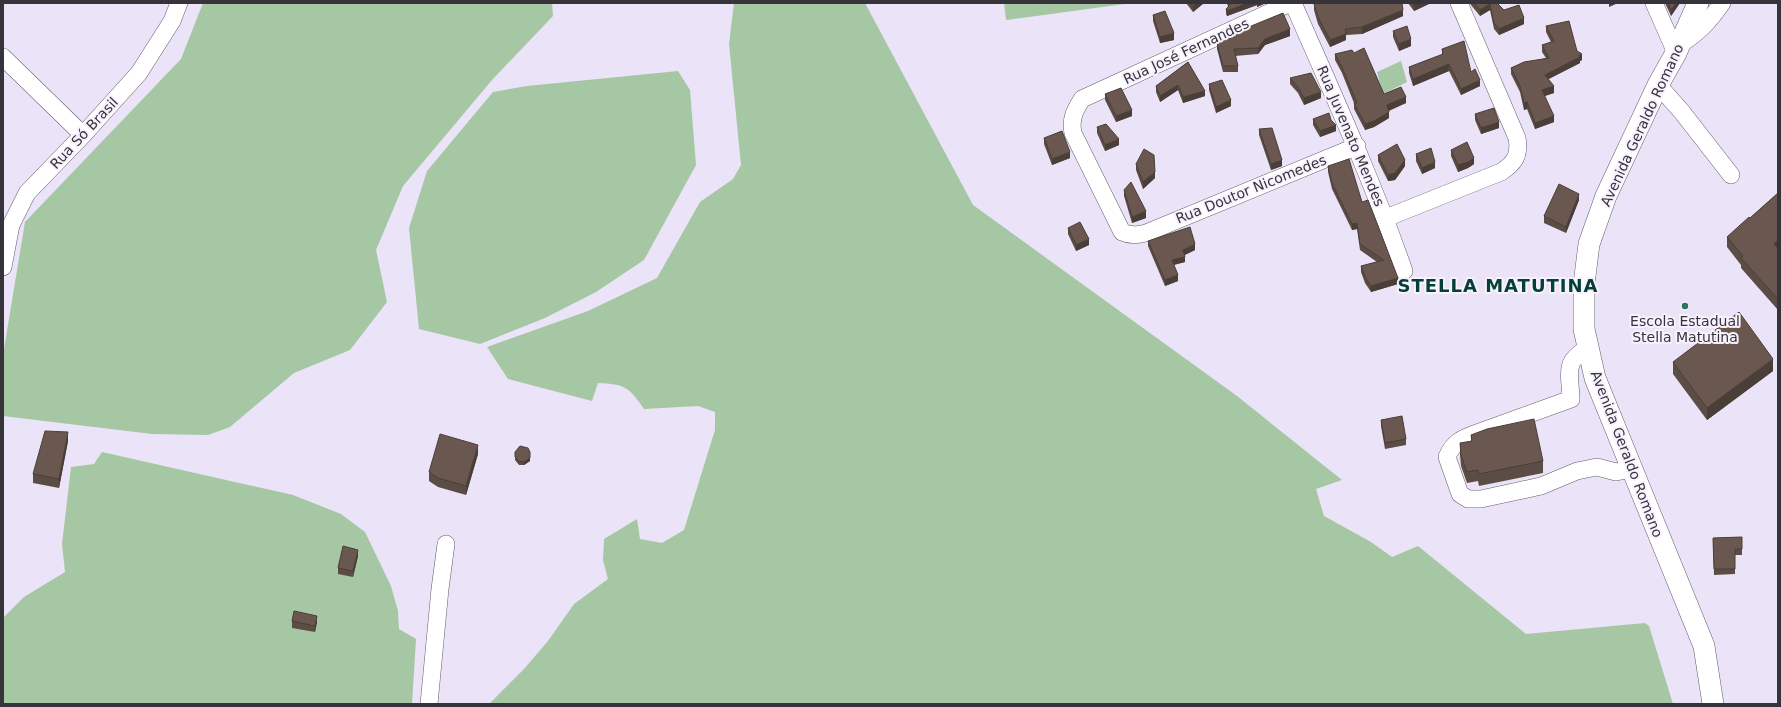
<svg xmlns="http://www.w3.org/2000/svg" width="1781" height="707" viewBox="0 0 1781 707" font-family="'DejaVu Sans',sans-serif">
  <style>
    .green { fill: #a6c7a3 }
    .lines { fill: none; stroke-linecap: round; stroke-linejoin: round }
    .minor-casing { stroke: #635c6d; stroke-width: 18 }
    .major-casing { stroke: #635c6d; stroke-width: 22 }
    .minor { stroke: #fff; stroke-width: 17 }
    .major { stroke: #fff; stroke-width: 21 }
    .wall { fill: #5b4c45 }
    .shaded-wall { fill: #4a3e38 }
    .building { fill: #6a5850; stroke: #4a3e38 }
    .poi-dot { fill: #307263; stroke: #f7f2fe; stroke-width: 1.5 }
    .labels { text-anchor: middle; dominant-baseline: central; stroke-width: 4; stroke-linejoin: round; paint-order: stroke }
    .street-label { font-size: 14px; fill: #36333b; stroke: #f7f2fe }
    .poi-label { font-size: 14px; fill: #36333b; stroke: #f7f2fe }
    .district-label { font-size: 18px; font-weight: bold; letter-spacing: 1px; fill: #044035; stroke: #f7f2fe }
  </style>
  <rect width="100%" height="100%" fill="#ebe3f7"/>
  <path class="green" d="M 203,3 L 552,3 L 553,16 L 492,80 L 403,186 L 376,250 L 387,302 L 350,350 L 294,373 L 230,427 L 208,435 L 152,434 L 3,416 L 3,355 L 25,222 L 181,59 Z
    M 734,3 L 865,3 L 973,205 L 1237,396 L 1342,480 L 1316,489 L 1324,516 L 1371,542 L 1392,557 L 1418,546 L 1526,634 L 1645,623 L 1649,626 L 1673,704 L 489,704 L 524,669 L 548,641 L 574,604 L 608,579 L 603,560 L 604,539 L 637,519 L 640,539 L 662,543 L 684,530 L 715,430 L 715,412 L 698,406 L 644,409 C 629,387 625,384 598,383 L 592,401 L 508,379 L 487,347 L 588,311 L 657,278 L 700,202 L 733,179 L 741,165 L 729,44 Z
    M 1004,3 L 1132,3 L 1006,20 Z
    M 1401,61 L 1407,82 L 1383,94 L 1377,72 Z
    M 678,71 L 690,90 L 696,165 L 644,260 L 596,292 L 545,318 L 480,344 L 419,329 L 409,228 L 427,171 L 493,92 L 527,86 Z
    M 102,452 L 293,495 L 341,514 L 365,532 L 391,586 L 398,611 L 399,629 L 416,639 L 412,704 L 3,704 L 3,618 L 24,597 L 65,572 L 62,544 L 71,467 L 94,464 Z"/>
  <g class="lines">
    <g class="minor-casing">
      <path id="minor" d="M 1290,3 L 1082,99 C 1075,110 1070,119 1073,133 L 1122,232 C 1131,236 1137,235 1146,233 L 1357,146
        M 1293,3 C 1332,92 1372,179 1404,271
        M 1654,3 L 1676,53
        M 1679,45 C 1698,33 1709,22 1722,3
        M 3,57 L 83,135
        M 1658,85 L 1682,112 L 1731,175
        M 1386,218 L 1501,172 C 1515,163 1520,155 1517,138 L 1459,3
        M 3,267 L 11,225 L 27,193 L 83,135 L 139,73 L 172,21 L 179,3
        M 1588,347 C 1583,351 1575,356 1572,362 C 1567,371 1571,388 1571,399 L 1477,433 C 1463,438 1453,442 1447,457 L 1460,494 L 1468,499 L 1481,499 L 1541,486 L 1577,471 L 1597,467 L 1616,472 L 1632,469
        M 429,704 L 440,589 L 446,544"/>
    </g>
    <g class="major-casing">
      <path id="major" d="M 1698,3 L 1676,53 L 1658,85 L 1606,196 L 1589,244 L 1584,284 L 1584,329 L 1595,378 L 1704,646 L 1713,704"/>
    </g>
    <use href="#minor" class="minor"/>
    <use href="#major" class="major"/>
  </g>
  <path class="wall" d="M 1186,3 L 1204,3 L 1193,12 Z
    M 1227,3 L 1266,3 L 1257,7 L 1257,5 L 1227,16 L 1226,14 L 1226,9 L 1228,7 Z
    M 1408,3 L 1431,3 L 1414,11 Z
    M 1470,3 L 1497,3 L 1504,10 L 1524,24 L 1499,35 L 1494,29 L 1490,10 L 1480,16 L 1471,5 Z
    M 1665,3 L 1680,3 L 1671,16 Z
    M 1314,4 L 1403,16 L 1362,34 L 1346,35 L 1346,40 L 1330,47 L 1318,24 L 1314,10 Z
    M 1153,15 L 1174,40 L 1160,43 L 1153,21 Z
    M 1546,26 L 1577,51 L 1582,60 L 1580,61 L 1580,63 L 1548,79 L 1554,93 L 1544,96 L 1554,122 L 1535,129 L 1527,109 L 1524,110 L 1520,92 L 1511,74 L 1511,68 L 1546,58 L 1542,52 L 1542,45 L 1551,42 L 1546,32 Z
    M 1239,31 L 1290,36 L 1265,45 L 1258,54 L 1235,56 L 1238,66 L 1238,72 L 1223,72 L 1217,49 L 1217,43 L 1239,34 Z
    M 1393,31 L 1411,46 L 1399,51 L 1393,37 Z
    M 1442,49 L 1480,86 L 1461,95 L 1449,71 L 1413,86 L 1409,73 L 1409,67 L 1442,55 Z
    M 1354,53 L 1384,94 L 1406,103 L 1389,111 L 1389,118 L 1374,127 L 1365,130 L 1354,109 L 1354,103 L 1342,73 L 1335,60 L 1335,54 Z
    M 1188,62 L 1205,96 L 1183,103 L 1178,90 L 1160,102 L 1156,92 L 1156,86 Z
    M 1290,78 L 1321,98 L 1304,105 L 1298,93 L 1290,84 Z
    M 1209,84 L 1231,106 L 1216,113 L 1209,90 Z
    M 1105,94 L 1132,116 L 1116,122 L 1105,100 Z
    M 1475,114 L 1499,128 L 1481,134 L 1475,120 Z
    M 1313,119 L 1331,120 L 1336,131 L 1320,137 L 1313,125 Z
    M 1097,127 L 1119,145 L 1105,151 L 1097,133 Z
    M 1259,129 L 1282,166 L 1271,170 L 1259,135 Z
    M 1044,138 L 1070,158 L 1052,165 L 1044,144 Z
    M 1451,150 L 1474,164 L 1468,168 L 1458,172 L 1451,156 Z
    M 1416,154 L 1435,168 L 1422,174 L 1416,161 Z
    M 1378,155 L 1405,166 L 1395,180 L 1388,181 L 1378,161 Z
    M 1136,164 L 1155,178 L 1143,189 L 1136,170 Z
    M 1328,166 L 1362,202 L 1398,284 L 1371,292 L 1365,283 L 1361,272 L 1361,266 L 1377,262 L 1360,250 L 1357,229 L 1352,230 L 1332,189 L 1328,172 Z
    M 1124,190 L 1146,218 L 1132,223 L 1124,196 Z
    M 1778,193 L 1778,310 L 1741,268 L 1741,265 L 1727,247 L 1727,237 L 1750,218 Z
    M 1579,200 L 1566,233 L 1544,223 L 1544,216 Z
    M 1068,228 L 1089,245 L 1076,251 L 1068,234 Z
    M 1148,241 L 1195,250 L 1184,255 L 1185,262 L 1174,265 L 1178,281 L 1165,286 L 1148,246 Z
    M 1673,362 L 1773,371 L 1707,420 L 1673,374 Z
    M 1381,420 L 1406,439 L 1406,445 L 1385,449 L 1381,426 Z
    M 1471,435 L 1543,461 L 1543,473 L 1479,486 L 1478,481 L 1467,483 L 1461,466 L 1460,455 L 1460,443 L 1471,442 Z
    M 68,441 L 59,488 L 33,483 L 33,474 Z
    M 515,452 L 530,461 L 524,465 L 519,465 L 515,460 Z
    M 478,454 L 466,495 L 438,487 L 429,481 L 429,472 Z
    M 1742,537 L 1742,555 L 1735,555 L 1735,574 L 1714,575 L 1713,538 Z
    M 358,556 L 353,577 L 338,574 L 338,568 Z
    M 292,621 L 317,622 L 315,632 L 292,628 Z"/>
  <path class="shaded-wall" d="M 1197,3 L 1204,3 L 1193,12 L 1193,6 Z
    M 1248,3 L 1257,3 L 1257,5 L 1227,16 L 1227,11 Z
    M 1257,3 L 1266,3 L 1257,7 Z
    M 1418,3 L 1431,3 L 1414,11 L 1414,5 Z
    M 1609,3 L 1618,3 L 1609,7 Z
    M 1676,3 L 1680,3 L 1671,16 L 1671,10 Z
    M 1490,4 L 1490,10 L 1480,16 L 1480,10 Z
    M 1403,10 L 1403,16 L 1362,34 L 1362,27 Z
    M 1524,18 L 1524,24 L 1499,35 L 1499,29 Z
    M 1290,29 L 1290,36 L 1265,45 L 1258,54 L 1258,48 L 1265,39 Z
    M 1174,33 L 1174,40 L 1160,43 L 1160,37 Z
    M 1346,34 L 1346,40 L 1330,47 L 1330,40 Z
    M 1411,39 L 1411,46 L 1399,51 L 1399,44 Z
    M 1582,54 L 1582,60 L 1580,61 L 1580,63 L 1545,81 L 1545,75 Z
    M 1449,64 L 1449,71 L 1413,86 L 1413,79 Z
    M 1480,80 L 1480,86 L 1461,95 L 1461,89 Z
    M 1178,85 L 1178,90 L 1160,102 L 1160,96 Z
    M 1554,86 L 1554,93 L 1542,97 L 1542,90 Z
    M 1205,91 L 1205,96 L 1183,103 L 1183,97 Z
    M 1321,92 L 1321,98 L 1304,105 L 1304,98 Z
    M 1406,97 L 1406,103 L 1387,111 L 1387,105 Z
    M 1231,100 L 1231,106 L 1216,113 L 1216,107 Z
    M 1527,102 L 1527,109 L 1524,110 L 1524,103 Z
    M 1132,110 L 1132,116 L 1116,122 L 1116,116 Z
    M 1389,112 L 1389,118 L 1374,127 L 1365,130 L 1365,124 Z
    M 1554,116 L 1554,122 L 1535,129 L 1535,123 Z
    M 1499,122 L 1499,128 L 1481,134 L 1481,128 Z
    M 1336,125 L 1336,131 L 1320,137 L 1320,131 Z
    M 1119,139 L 1119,145 L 1105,151 L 1105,145 Z
    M 1070,152 L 1070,158 L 1052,165 L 1052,159 Z
    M 1474,158 L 1474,164 L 1468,168 L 1458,172 L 1458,165 Z
    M 1282,160 L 1282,166 L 1271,170 L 1271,164 Z
    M 1405,160 L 1405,166 L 1395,180 L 1388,181 L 1388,175 Z
    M 1435,162 L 1435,168 L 1422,174 L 1422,168 Z
    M 1155,172 L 1155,178 L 1143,189 L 1143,182 Z
    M 1579,194 L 1579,200 L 1566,233 L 1566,227 Z
    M 1146,211 L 1146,218 L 1132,223 L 1132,217 Z
    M 1357,223 L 1357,229 L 1352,230 L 1352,224 Z
    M 1089,239 L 1089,245 L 1076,251 L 1076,245 Z
    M 1778,240 L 1778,251 L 1774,244 Z
    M 1195,244 L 1195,250 L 1183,256 L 1183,250 Z
    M 1185,257 L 1185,262 L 1172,265 L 1172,260 Z
    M 1178,275 L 1178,281 L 1165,286 L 1165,280 Z
    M 1398,278 L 1398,284 L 1371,292 L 1371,286 Z
    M 1773,359 L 1773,371 L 1707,420 L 1707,408 Z
    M 68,432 L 68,441 L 59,488 L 59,479 Z
    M 478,445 L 478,454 L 466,495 L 466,486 Z
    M 530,455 L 530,461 L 524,465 L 524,462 Z
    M 358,550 L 358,556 L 353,577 L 353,571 Z
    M 317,616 L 317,622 L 315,632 L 315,626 Z"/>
  <path class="building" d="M 1191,3 L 1197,3 L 1193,6 Z
    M 1229,3 L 1248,3 L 1227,11 L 1226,9 L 1229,6 Z
    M 1317,3 L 1402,3 L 1403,10 L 1362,27 L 1345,29 L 1346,34 L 1330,40 L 1318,17 L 1314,4 Z
    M 1412,3 L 1418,3 L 1414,5 Z
    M 1474,3 L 1497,3 L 1504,10 L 1519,5 L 1524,18 L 1499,29 L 1494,23 L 1490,4 L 1480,10 Z
    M 1668,3 L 1676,3 L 1671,10 Z
    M 1165,11 L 1174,33 L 1160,37 L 1153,15 Z
    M 1283,13 L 1290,29 L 1265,39 L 1258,48 L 1234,49 L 1238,66 L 1223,66 L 1217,43 L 1240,33 L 1239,31 Z
    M 1569,21 L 1577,51 L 1582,54 L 1579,55 L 1580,57 L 1545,75 L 1554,86 L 1542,90 L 1554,116 L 1535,123 L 1527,102 L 1524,103 L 1520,86 L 1511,68 L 1524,62 L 1549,58 L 1542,45 L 1554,41 L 1546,26 Z
    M 1407,26 L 1411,39 L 1399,44 L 1393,31 Z
    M 1464,41 L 1471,72 L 1475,69 L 1480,80 L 1461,89 L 1449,64 L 1413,79 L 1409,67 L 1443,54 L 1442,49 Z
    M 1364,48 L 1384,94 L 1401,87 L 1406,97 L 1387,105 L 1389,112 L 1374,121 L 1365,124 L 1354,103 L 1357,103 L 1342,67 L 1335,54 L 1352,50 L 1354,53 Z
    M 1188,62 L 1205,91 L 1183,97 L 1178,85 L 1160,96 L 1156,86 Z
    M 1311,73 L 1321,92 L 1304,98 L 1298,87 L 1290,78 Z
    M 1222,80 L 1231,100 L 1216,107 L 1209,84 Z
    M 1121,88 L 1132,110 L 1116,116 L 1105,94 Z
    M 1494,108 L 1499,122 L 1481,128 L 1475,114 Z
    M 1329,113 L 1331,120 L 1336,125 L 1320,131 L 1313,119 Z
    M 1106,124 L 1119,139 L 1105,145 L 1097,127 Z
    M 1272,128 L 1282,160 L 1271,164 L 1259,129 Z
    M 1062,131 L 1070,152 L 1052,159 L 1044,138 Z
    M 1467,142 L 1474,158 L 1468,162 L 1458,165 L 1451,150 Z
    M 1397,144 L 1405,160 L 1395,173 L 1388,175 L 1378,155 Z
    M 1431,148 L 1435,162 L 1422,168 L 1416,154 Z
    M 1144,149 L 1154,155 L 1155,172 L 1143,182 L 1136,164 Z
    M 1349,159 L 1362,202 L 1368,200 L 1398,278 L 1371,286 L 1365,277 L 1361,266 L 1384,260 L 1360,244 L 1357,223 L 1352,224 L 1332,183 L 1328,166 Z
    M 1131,182 L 1146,211 L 1132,217 L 1124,190 Z
    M 1559,184 L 1579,194 L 1566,227 L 1544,216 Z
    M 1778,193 L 1778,240 L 1774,244 L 1778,249 L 1778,299 L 1741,258 L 1743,256 L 1727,237 L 1749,217 L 1750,218 Z
    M 1080,222 L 1089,239 L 1076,245 L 1068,228 Z
    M 1190,227 L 1195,244 L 1183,250 L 1185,257 L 1172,260 L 1178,275 L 1165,280 L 1148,241 Z
    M 1739,312 L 1773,359 L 1707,408 L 1673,362 Z
    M 1402,416 L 1406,439 L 1385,443 L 1381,420 Z
    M 1534,419 L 1543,461 L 1479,474 L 1478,470 L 1467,472 L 1461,455 L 1460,443 L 1472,441 L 1471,435 L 1487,429 Z
    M 45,431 L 68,432 L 59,479 L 33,474 Z
    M 440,434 L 478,445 L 466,486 L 438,478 L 429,472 Z
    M 520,446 L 528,448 L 530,452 L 530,458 L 524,462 L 519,461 L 515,457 L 515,452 Z
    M 1742,537 L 1742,549 L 1735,549 L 1735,569 L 1714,569 L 1713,538 Z
    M 343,546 L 358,550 L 353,571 L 338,568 Z
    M 294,611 L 317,616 L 315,626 L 292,621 Z"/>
  <circle class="poi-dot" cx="1685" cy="306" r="4"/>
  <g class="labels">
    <g class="street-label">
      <text transform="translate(1186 51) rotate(-25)">Rua José Fernandes</text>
      <text transform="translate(1642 125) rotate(-65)">Avenida Geraldo Romano</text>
      <text transform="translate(84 133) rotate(-47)">Rua Só Brasil</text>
      <text transform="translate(1351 136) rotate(67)">Rua Juvenato Mendes</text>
      <text transform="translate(1251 189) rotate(-22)">Rua Doutor Nicomedes</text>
      <text transform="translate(1627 454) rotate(69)">Avenida Geraldo Romano</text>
    </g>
    <g class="poi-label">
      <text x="1685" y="321">Escola Estadual<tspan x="1685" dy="16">Stella Matutina</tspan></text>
    </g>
    <g class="district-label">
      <text x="1498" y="285">STELLA MATUTINA</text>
    </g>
  </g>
  <rect width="1781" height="707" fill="none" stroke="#36333b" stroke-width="8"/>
</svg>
